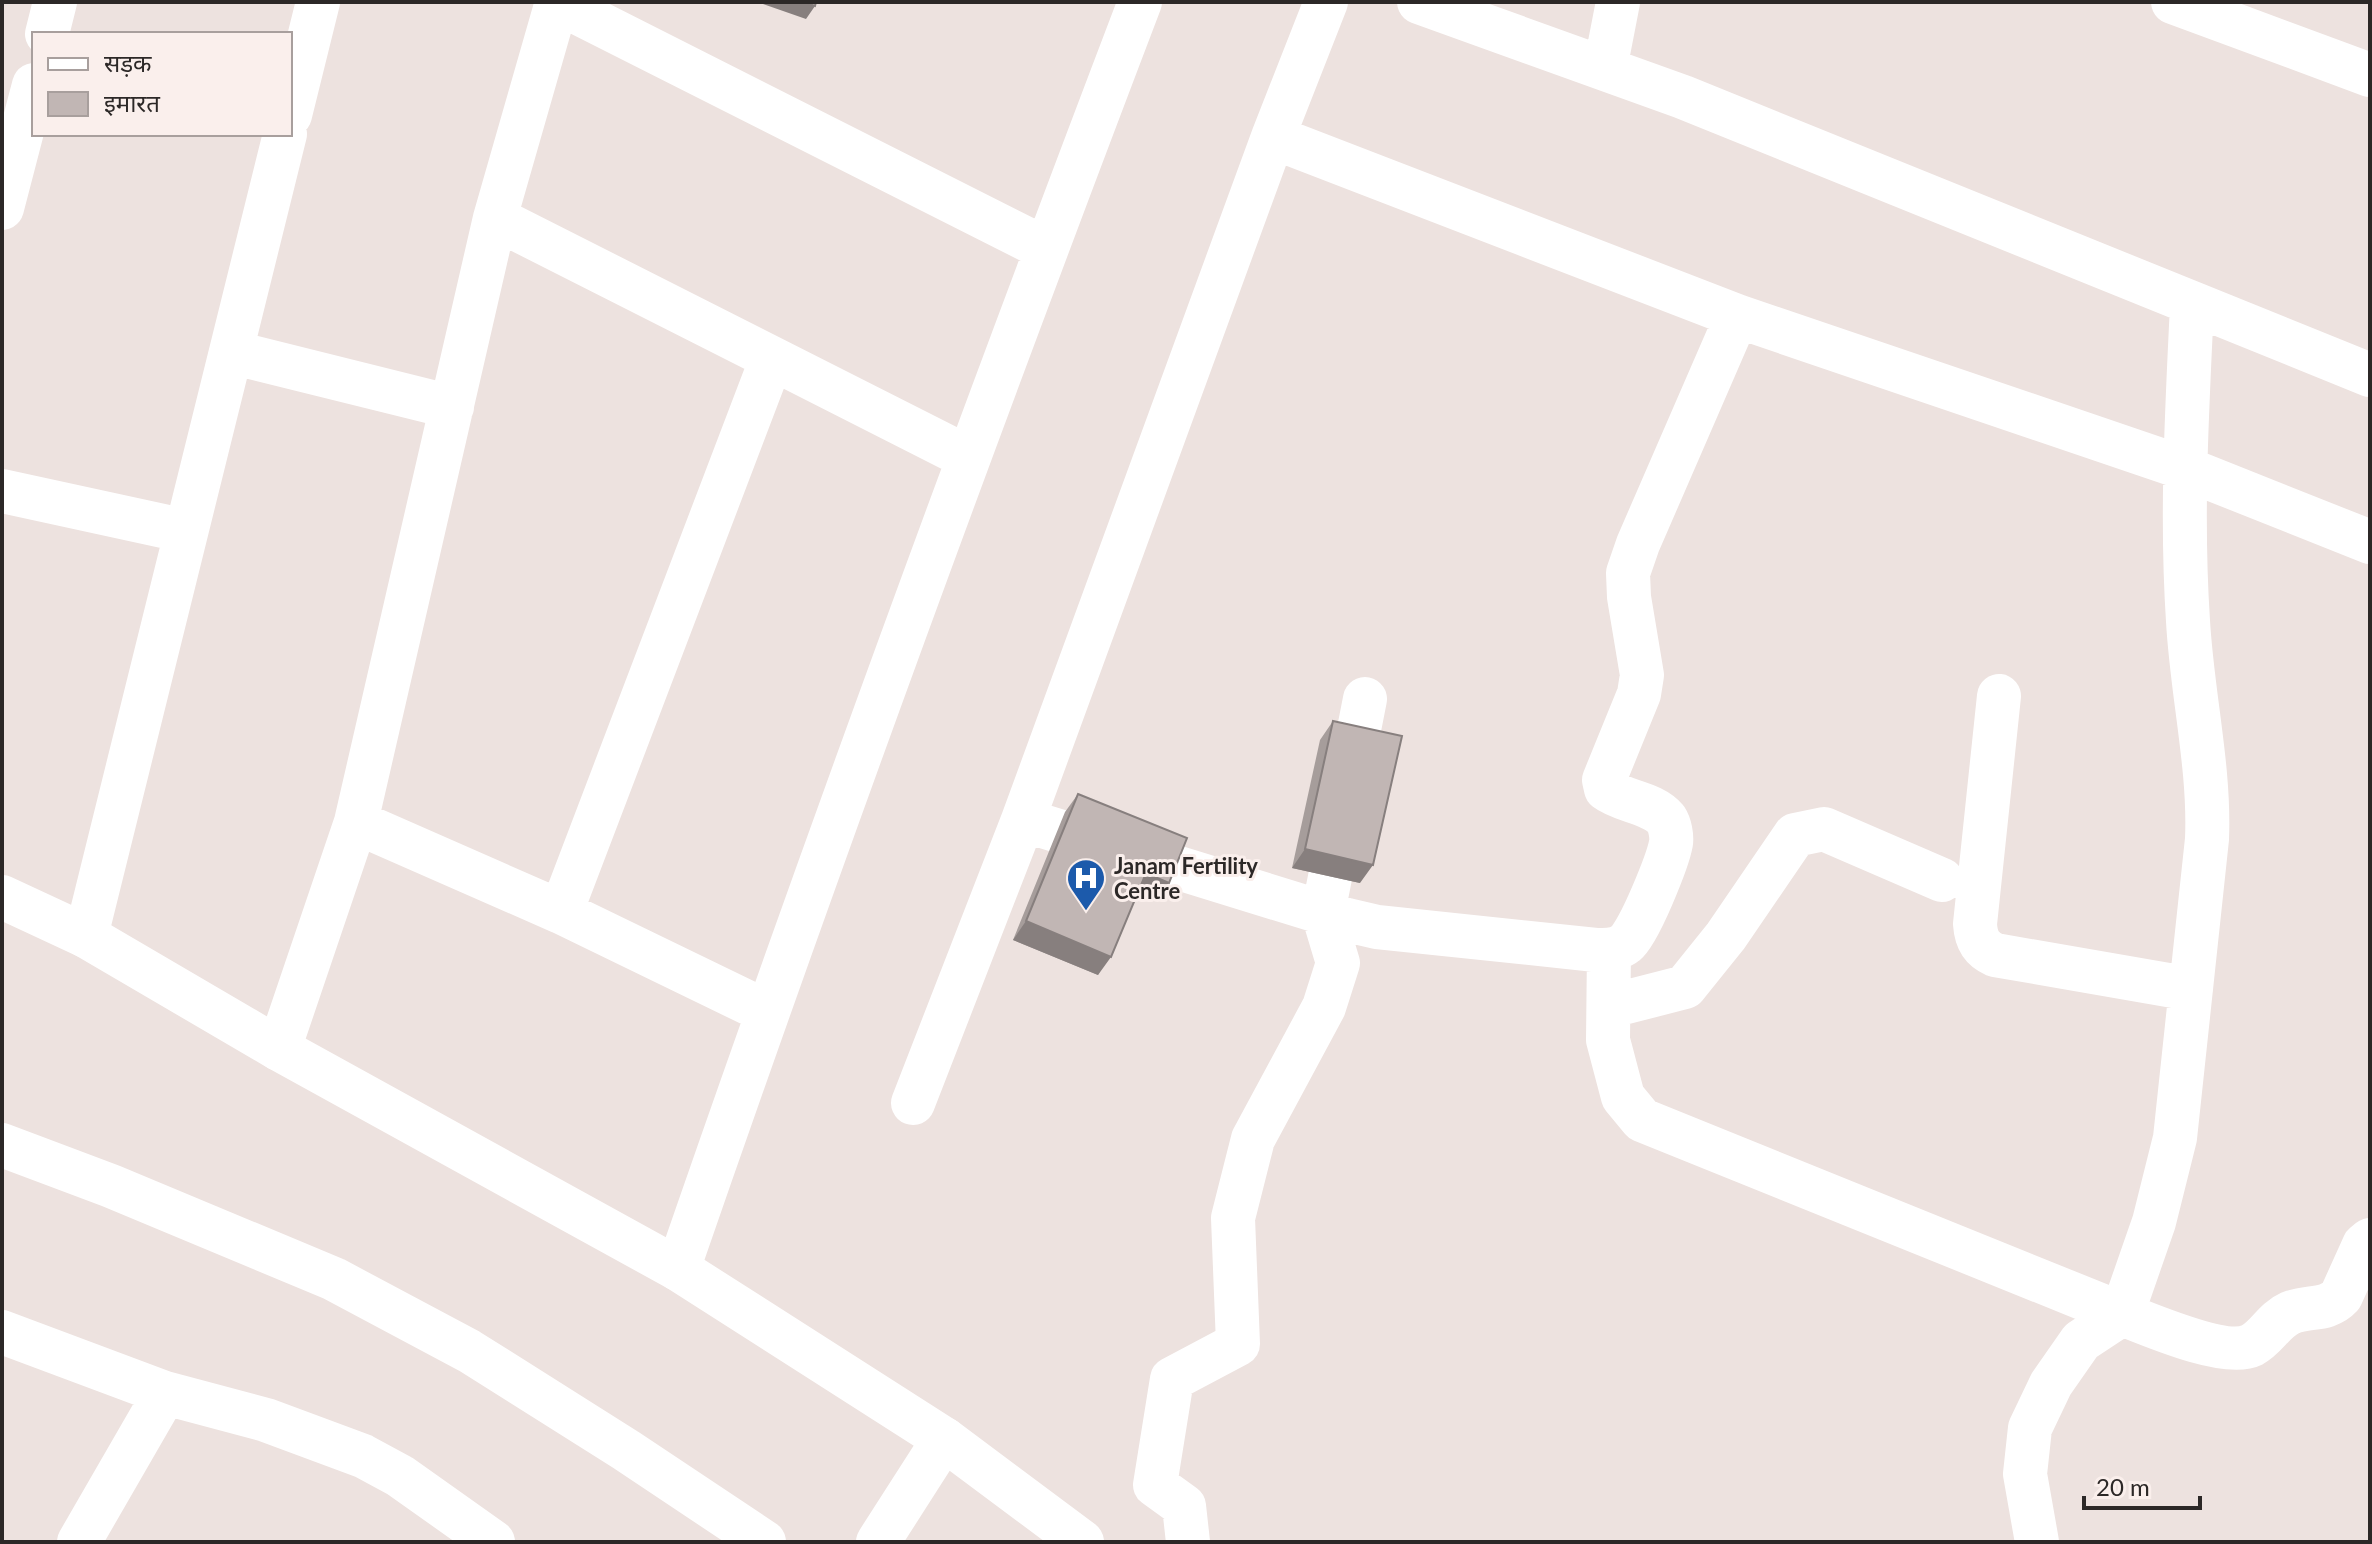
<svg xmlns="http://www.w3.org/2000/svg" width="2372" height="1544" viewBox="0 0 2372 1544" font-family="Lato,'Noto Sans Devanagari',sans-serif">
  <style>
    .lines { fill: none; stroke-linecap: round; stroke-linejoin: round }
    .street { stroke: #fff; stroke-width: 44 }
    .secondary { stroke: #fff; stroke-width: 44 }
    .wall { fill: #a69d9b }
    .shaded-wall { fill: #877f7e }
    .building { fill: #c1b6b4; stroke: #877f7e; stroke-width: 2 }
    .labels { text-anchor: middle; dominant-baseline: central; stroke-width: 6; stroke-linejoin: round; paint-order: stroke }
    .poi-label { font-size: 22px; font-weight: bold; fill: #2c2827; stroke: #faefec; text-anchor: start }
  </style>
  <rect width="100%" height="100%" fill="#ede2df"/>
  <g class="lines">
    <path class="street" d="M 557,2 L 1046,249
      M 1326,2 L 1273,137 L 1737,316 L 2184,468 L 2370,542
      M 1419,2 L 1683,97 L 2370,375
      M 2173,2 L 2370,75
      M 47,34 L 55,2
      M 1605,69 L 1618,2
      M 290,115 L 318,2
      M 2,208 L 34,85
      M 495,218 L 967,457
      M 2192,305 C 2187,410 2181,515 2188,621 C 2192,694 2210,767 2207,839 L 2175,1138 L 2154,1222 L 2122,1314 C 2150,1325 2226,1358 2252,1345 C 2267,1337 2274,1320 2290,1313 C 2308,1305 2326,1312 2341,1296 L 2364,1245 L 2370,1240
      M 231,352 L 452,407
      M 2,491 L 186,531
      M 1999,696 L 1975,924 C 1976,940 1981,949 1995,955 L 2191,989
      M 1023,820 L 1347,920 L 1377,927 L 1596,950 C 1606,950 1618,950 1626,943 C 1639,933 1668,860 1671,843 C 1672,836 1670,825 1666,819 C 1652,802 1623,802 1606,789 L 1604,780 L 1639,694 L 1642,675 L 1629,597 L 1628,573 L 1638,544 L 1737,316
      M 356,822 L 561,912 L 767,1012
      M 561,912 L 772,358
      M 86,936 L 285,134
      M 1609,950 L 1608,1040 L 1623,1097 L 1642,1120 L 2122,1314
      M 1611,1006 L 1685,987 L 1726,936 L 1795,835 L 1824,829 L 1942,880
      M 279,1049 L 356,822 L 495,218 L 557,2
      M 913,1103 L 1023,820 L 1273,137
      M 2,1145 L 111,1186 L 334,1279 L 469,1351 L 626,1450 L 764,1542
      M 678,1269 C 825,844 980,422 1140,2
      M 2,1332 L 165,1393 L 266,1420 L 363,1456 L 400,1476 L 493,1542
      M 79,1542 L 165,1393
      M 878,1542 L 944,1439
      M 1188,1542 L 1184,1506 L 1155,1485 L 1172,1379 L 1238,1344 L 1233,1218 L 1253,1139 L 1324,1007 L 1338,963 L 1323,913 L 1365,699
      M 2037,1542 L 2025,1474 L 2030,1428 L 2051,1384 L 2081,1341 L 2122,1314"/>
    <path class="secondary" d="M 2,897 L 86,936 L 279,1049 L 678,1269 L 944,1439 L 1082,1542"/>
  </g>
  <path class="wall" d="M 1333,721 L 1360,883 L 1292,868 L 1320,740 Z
    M 1078,794 L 1156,901 L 1137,893 L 1098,975 L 1013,940 L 1065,812 Z"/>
  <path class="shaded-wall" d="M 765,2 L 803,2 L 815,6 L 806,19 L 763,4 Z
    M 1305,849 L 1373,865 L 1360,883 L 1292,868 Z
    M 1146,873 L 1169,883 L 1156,901 L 1133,891 Z
    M 1026,921 L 1111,957 L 1098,975 L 1013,940 Z"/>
  <path class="building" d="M 803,2 L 816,2 L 815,6 Z
    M 1333,721 L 1402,736 L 1373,865 L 1305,849 Z
    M 1078,794 L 1187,838 L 1169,883 L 1146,873 L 1111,957 L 1026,921 Z"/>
  <defs>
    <g id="hospital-pin" transform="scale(2)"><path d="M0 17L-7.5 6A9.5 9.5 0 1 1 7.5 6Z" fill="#1c5aab" stroke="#faefec"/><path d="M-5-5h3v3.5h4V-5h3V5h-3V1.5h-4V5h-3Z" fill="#fff"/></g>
  </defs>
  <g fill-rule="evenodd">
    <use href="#hospital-pin" x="1086" y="878"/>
  </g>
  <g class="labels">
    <g class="poi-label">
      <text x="1114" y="865">Janam Fertility<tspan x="1114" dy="25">Centre</tspan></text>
    </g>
  </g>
  <rect width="2372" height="1544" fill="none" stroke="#2c2827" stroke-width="8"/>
  <rect x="32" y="32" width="260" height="104" fill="#faefec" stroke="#a89f9d" stroke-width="2"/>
  <rect x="48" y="58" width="40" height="12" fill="#ffffff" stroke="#a89f9d" stroke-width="2"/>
  <text x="104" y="72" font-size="24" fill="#2c2827">सड़क</text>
  <rect x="48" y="92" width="40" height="24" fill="#c1b6b4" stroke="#a89f9d" stroke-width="2"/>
  <text x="104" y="112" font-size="24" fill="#2c2827">इमारत</text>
  <path d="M2084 1496v12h116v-12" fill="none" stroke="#2c2827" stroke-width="4"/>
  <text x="2096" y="1496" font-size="24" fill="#2c2827" stroke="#faefec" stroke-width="6" paint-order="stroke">20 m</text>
</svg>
